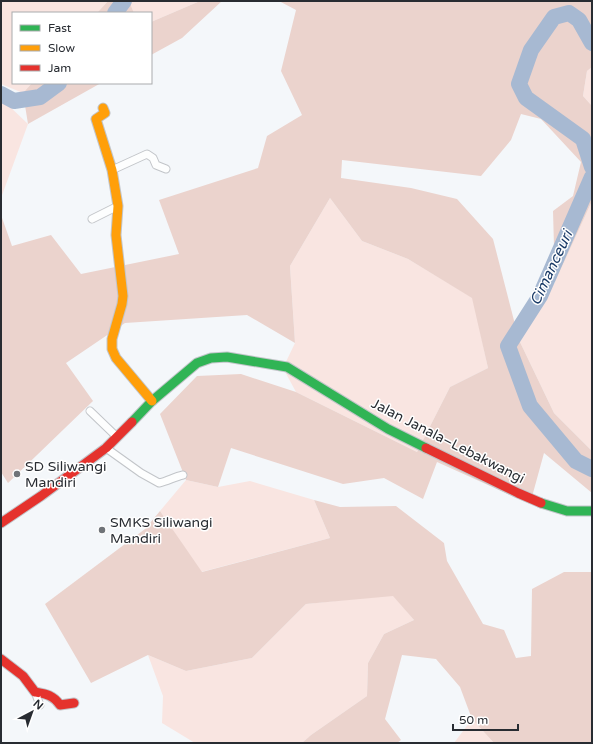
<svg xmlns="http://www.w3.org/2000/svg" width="593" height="744" viewBox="0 0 593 744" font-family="'Varela Round',sans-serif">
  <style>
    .green { fill: #f9e5e1 }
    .forest { fill: #ebd3cd }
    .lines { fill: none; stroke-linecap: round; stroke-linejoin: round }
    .river { stroke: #a7b9d2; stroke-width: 16 }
    .street-casing { stroke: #c2c5c9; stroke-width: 9 }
    .fast-casing { stroke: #c2c5c9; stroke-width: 11 }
    .slow-casing { stroke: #c2c5c9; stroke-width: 11 }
    .jam-casing { stroke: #c2c5c9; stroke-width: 11 }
    .street { stroke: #fdfefe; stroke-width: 7 }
    .fast { stroke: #30b455; stroke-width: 9 }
    .slow { stroke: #ff9f0a; stroke-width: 9 }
    .jam { stroke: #e5322d; stroke-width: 9 }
    .poi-dot { fill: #6f7378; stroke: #fff; stroke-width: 1.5 }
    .labels { text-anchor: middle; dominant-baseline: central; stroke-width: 3; stroke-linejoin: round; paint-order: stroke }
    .street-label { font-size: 14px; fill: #282c32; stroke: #fff }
    .poi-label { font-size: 14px; fill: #282c32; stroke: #fff; text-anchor: start }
    .water-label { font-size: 15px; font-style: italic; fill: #183966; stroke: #fff }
  </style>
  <rect width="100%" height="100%" fill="#f4f7fa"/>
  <path class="green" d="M 1,1 L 108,1 L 97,13 L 13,13 L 13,83 L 32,83 L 23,93 L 1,84 Z
    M 129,1 L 200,1 L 151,22 L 151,13 L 134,13 Z
    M 592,67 L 592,106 L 583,96 L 587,71 Z
    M 1,101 L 6,103 L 28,124 L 1,198 Z
    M 330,198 L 362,241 L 408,259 L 473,298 L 488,368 L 450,387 L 417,452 L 296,392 L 283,368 L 295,343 L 290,266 Z
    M 592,201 L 592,451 L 554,413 L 519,340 L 555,282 Z
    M 186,480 L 218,487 L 250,481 L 314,500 L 330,538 L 201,572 L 160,511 Z
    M 393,595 L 414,620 L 384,634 L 368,663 L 367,696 L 311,735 L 302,743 L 195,743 L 162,723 L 163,696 L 148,655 L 186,671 L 252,658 L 306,604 Z
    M 472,719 L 494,743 L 454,743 Z"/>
  <path class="forest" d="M 108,1 L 129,1 L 134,13 L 97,13 Z
    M 200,1 L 222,1 L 182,38 L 151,55 L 151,22 Z
    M 279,1 L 592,1 L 592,67 L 587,71 L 583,96 L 592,106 L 592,201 L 555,282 L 553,211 L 573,196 L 581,162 L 541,119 L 521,114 L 511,140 L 481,176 L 342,160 L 341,178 L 411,188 L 457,199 L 493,239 L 519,340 L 554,413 L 592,451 L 592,493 L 544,453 L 530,504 L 437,462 L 423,499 L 384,478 L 343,484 L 231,448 L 218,487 L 186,480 L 160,414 L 197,376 L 241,374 L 296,392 L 417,452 L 450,387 L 488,368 L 472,298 L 408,259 L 362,241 L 330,198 L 290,266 L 295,343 L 247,315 L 125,323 L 66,363 L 93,401 L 8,483 L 1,472 L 1,215 L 12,246 L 51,235 L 81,274 L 179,254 L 159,200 L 258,168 L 267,136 L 302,115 L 281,71 L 296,10 Z
    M 32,83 L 101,83 L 28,124 L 23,93 Z
    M 314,500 L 340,507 L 396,506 L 444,543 L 447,561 L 483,624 L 504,630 L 516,658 L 531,656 L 532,589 L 564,572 L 592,572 L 592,743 L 494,743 L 472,719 L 460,687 L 436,659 L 402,655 L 385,719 L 401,740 L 397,743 L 302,743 L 311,735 L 367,696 L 368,663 L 384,634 L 414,620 L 393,596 L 306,604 L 252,658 L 186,671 L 148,655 L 91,683 L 45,604 L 145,529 L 160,511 L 202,572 L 330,538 Z"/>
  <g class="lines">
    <path class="river" d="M 115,13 L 124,1
      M 592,43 L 579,20 L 569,13 L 554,17 L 531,50 L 519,84 L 526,98 L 583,139 L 592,167
      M 1,94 L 14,101 L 40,97 L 59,83
      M 592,177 L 540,296 L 508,346 L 530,406 L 576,461 L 592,469"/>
    <g class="street-casing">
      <path id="street" d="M 112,170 L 147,154 L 153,158 L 156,165 L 166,169
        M 92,219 L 118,206
        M 90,411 L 117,437
        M 106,448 L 141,473 L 159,483 C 168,481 174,477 183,475
        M 35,692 L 40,705"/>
    </g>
    <g class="fast-casing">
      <path id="fast" d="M 132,422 L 152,401 L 197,363 L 211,358 L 227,357 L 287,367 L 388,429 L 426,448
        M 541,503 L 567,511 L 592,511"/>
    </g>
    <g class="slow-casing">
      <path id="slow" d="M 103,108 L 105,113 L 96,119 L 112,170 L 118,206 L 116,235 L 123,296 L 122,304 L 112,339 L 112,349 L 116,358 L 152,401"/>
    </g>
    <g class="jam-casing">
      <path id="jam" d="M 426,448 L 518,493 L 541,503
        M 1,523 L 41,496 L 106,448 L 132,422
        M 1,659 L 23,676 L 35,692 C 46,694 53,695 60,705 L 74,703"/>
    </g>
    <use href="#street" class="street"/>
    <use href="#fast" class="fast"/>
    <use href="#slow" class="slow"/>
    <use href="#jam" class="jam"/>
  </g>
  <g class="poi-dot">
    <circle cx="17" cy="474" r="4"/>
    <circle cx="102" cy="530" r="4"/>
  </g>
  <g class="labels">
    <g class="street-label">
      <text transform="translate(448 441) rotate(27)">Jalan Janala–Lebakwangi</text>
    </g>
    <g class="poi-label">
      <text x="25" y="466">SD Siliwangi<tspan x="25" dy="16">Mandiri</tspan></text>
      <text x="110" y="522">SMKS Siliwangi<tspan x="110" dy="16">Mandiri</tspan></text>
    </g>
    <g class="water-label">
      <text transform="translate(551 268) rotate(-65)">Cimanceuri</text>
    </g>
  </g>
  <rect width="593" height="744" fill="none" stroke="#282c32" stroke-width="4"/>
  <rect x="12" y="12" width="140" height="72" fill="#ffffff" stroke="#a9abad"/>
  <rect x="20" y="25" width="20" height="6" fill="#30b455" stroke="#a9abad"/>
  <text x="48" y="32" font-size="12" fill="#282c32">Fast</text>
  <rect x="20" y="45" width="20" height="6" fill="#ff9f0a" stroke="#a9abad"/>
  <text x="48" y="52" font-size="12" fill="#282c32">Slow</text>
  <rect x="20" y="65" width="20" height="6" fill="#e5322d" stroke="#a9abad"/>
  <text x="48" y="72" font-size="12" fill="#282c32">Jam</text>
  <g transform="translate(32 712) rotate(41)" stroke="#ffffff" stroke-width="3" paint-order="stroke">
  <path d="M0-3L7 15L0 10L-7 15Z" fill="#282c32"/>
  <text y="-6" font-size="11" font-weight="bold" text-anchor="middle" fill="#282c32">N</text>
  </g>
  <path d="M453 724v6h65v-6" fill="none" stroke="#282c32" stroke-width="2"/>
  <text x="459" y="724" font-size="12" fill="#282c32" stroke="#ffffff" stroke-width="3" paint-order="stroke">50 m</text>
</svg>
